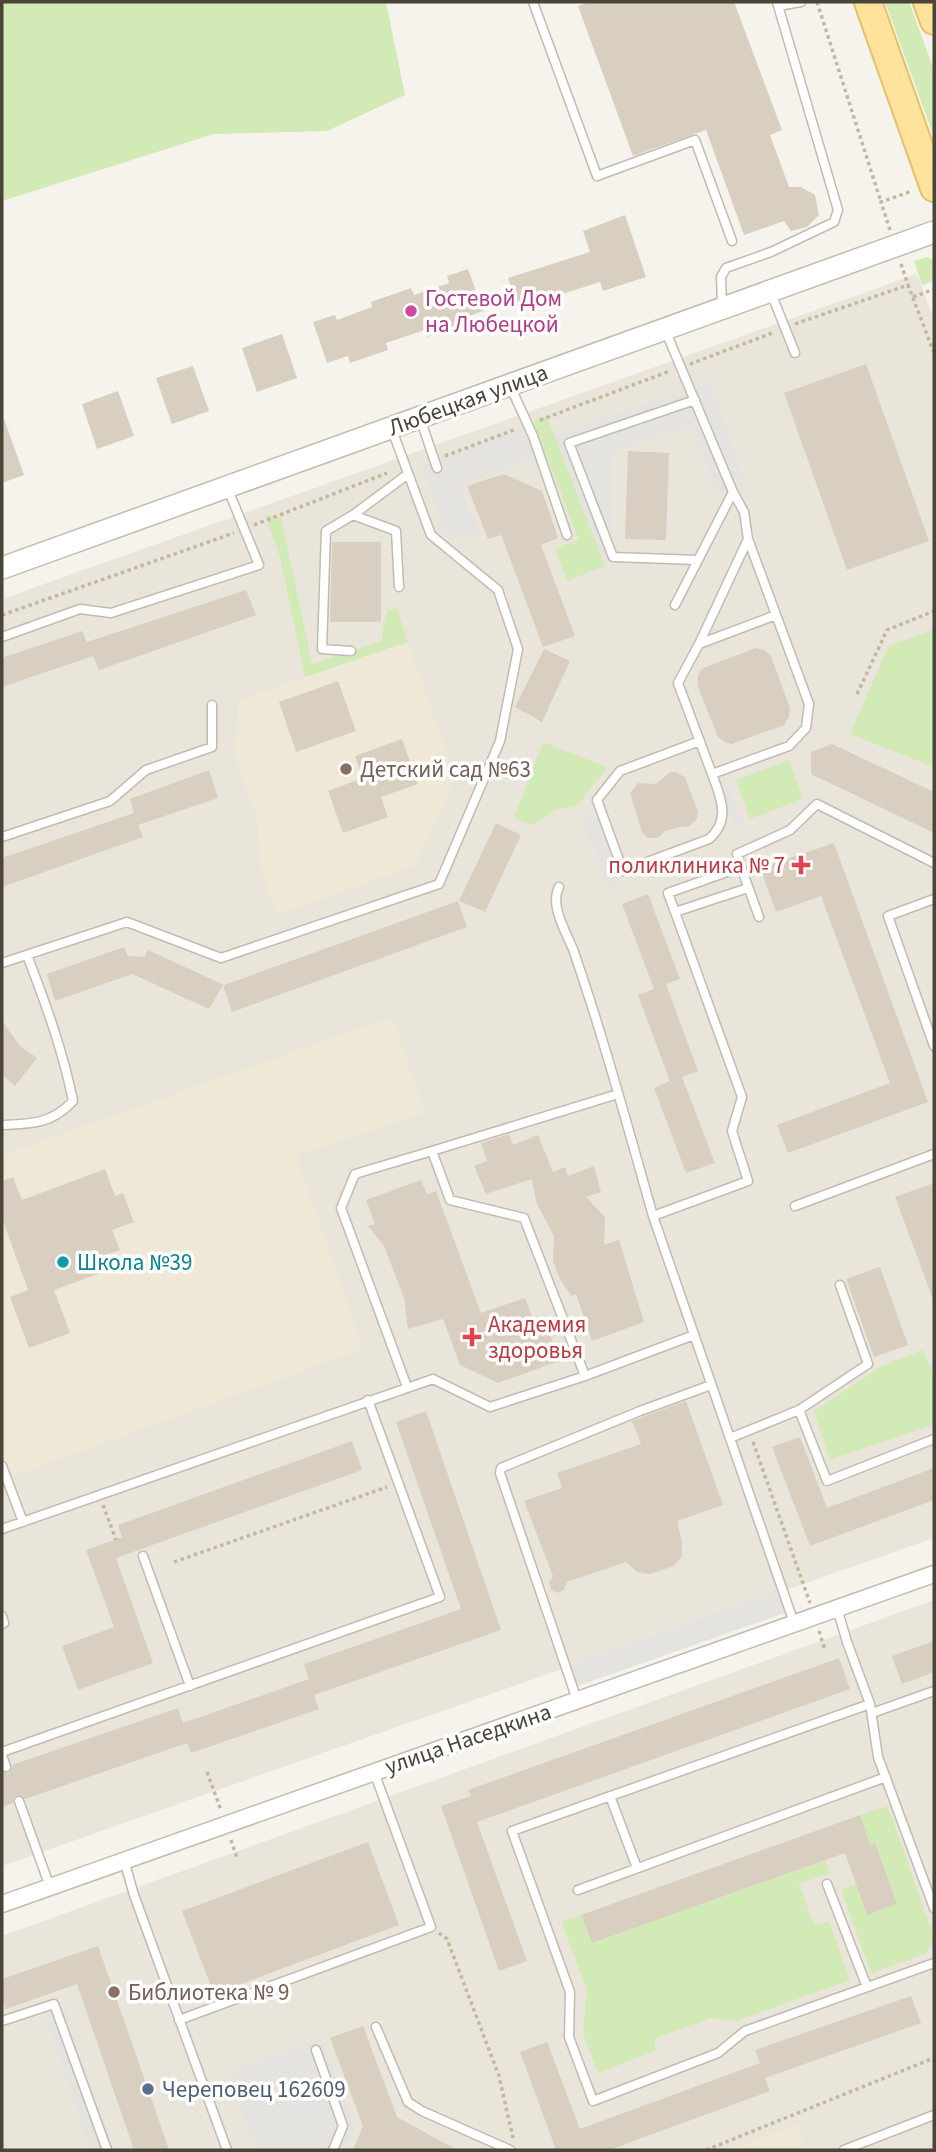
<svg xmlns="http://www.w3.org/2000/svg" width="936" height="2152" viewBox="0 0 936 2152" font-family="'Source Sans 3',sans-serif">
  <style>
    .residential { fill: #eae5da }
    .education { fill: #efe8d6 }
    .green { fill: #d2eab5 }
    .parking { fill: #e5e3e0 }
    .building { fill: #d8cfc1 }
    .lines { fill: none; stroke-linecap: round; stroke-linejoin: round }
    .service-casing { stroke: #c2bbae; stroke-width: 11 }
    .minor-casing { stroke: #c2bbae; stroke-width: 19 }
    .tertiary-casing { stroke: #c2bbae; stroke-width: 24 }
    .primary-casing { stroke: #e6c16a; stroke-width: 30 }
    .path { stroke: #c4b79f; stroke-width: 3.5; stroke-dasharray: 3.5 3.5; stroke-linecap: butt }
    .service { stroke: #fff; stroke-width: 8 }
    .minor { stroke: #fff; stroke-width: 16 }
    .tertiary { stroke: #fff; stroke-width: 21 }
    .primary { stroke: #ffe39c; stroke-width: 26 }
    .hotel-dot { fill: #d1479c; stroke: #fff; stroke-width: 2.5 }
    .education-dot { fill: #8d6e63; stroke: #fff; stroke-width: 2.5 }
    .health-dot { fill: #e0444e; stroke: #fff; stroke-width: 2.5 }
    .culture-dot { fill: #0f9aa8; stroke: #fff; stroke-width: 2.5 }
    .service-dot { fill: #5c6f8a; stroke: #fff; stroke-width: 2.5 }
    .labels { text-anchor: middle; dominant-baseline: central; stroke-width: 7; stroke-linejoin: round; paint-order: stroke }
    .hotel-label { font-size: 23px; fill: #b23c85; stroke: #fff; text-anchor: start }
    .street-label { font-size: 23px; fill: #4b4439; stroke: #fff }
    .education-label { font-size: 23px; fill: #785e54; stroke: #fff; text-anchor: start }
    .health-label { font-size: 23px; fill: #be3a42; stroke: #fff; text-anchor: end }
    .culture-label { font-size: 23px; fill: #0d838f; stroke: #fff; text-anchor: start }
    .service-label { font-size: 23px; fill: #4e5e75; stroke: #fff; text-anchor: start }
  </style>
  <rect width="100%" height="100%" fill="#f6f3ec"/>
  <path class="residential" d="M 917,274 L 934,320 L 934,1538 L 2,1866 L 2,599 Z
    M 934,1600 L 934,2150 L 2,2150 L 2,1936 Z"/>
  <path class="education" d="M 408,642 L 455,779 L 415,866 L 276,915 L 261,870 L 257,817 L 236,760 L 238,700 Z
    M 392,1017 L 425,1113 L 296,1155 L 363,1349 L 2,1480 L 2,1155 Z
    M 797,2124 L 806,2150 L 731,2150 Z"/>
  <path class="green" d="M 2,2 L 386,2 L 405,95 L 327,131 L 214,134 L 2,201 Z
    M 885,2 L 909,2 L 934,70 L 934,137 Z
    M 927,257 L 934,260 L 934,281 L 922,285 L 914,261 Z
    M 547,416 L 605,566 L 567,581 L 555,549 L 579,540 L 533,421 Z
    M 265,515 L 281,517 L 312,664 L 383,641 L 382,635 L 387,611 L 397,608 L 408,642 L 305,677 L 280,557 Z
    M 934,629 L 934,767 L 850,734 L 888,647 Z
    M 543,742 L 607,767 L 578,805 L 556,810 L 533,825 L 514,818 Z
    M 789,760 L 803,799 L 750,819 L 736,780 Z
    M 923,1350 L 934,1377 L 934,1424 L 830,1460 L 814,1411 L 880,1367 Z
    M 888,1806 L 934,1938 L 925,1954 L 871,1973 L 841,1890 L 856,1884 L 875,1844 L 870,1845 L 860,1815 Z
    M 826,1860 L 830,1873 L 799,1884 L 814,1925 L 829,1921 L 850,1980 L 736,2021 L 711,2018 L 655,2038 L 655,2051 L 598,2073 L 583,2034 L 587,1990 L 561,1921 L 581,1915 L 592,1943 Z"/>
  <path class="parking" d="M 709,380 L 747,485 L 717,495 L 692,426 L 613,453 L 612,559 L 604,562 L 555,436 Z
    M 528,424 L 540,455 L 460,485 L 480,537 L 446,533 L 420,465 Z
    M 727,781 L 743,823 L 733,826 L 718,785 Z
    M 595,813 L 621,882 L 608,887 L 582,817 Z
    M 780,1591 L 788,1612 L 575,1687 L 567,1665 Z
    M 65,2008 L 115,2150 L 91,2150 L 44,2016 Z
    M 322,2038 L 354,2128 L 345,2150 L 257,2150 L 229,2071 Z"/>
  <path class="building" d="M 589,2 L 734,2 L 782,130 L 770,135 L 789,187 L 801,187 L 815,195 L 819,215 L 807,227 L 791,231 L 784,221 L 744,235 L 706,130 L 633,156 L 578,6 Z
    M 625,215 L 646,277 L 603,291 L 600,282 L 518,308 L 508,278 L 590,252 L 583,231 Z
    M 468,269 L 483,311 L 464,318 L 466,323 L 427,337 L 425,330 L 386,343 L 388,350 L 350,363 L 348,356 L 327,363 L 313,322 L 335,315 L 337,320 L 372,307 L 371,302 L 411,288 L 414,295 L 449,283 L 447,276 Z
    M 282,334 L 297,378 L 257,392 L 242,348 Z
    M 866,364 L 929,541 L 847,570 L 784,393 Z
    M 193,366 L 209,411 L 172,424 L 156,378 Z
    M 118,391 L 134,436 L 97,449 L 82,404 Z
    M 2,419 L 4,419 L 24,475 L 2,483 Z
    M 628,451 L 669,453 L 666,540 L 625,539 Z
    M 504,474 L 542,491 L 558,538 L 541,545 L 575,636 L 543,647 L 501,535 L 488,539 L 467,486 Z
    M 332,542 L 381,542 L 381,622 L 330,622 Z
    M 246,590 L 256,615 L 99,670 L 93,656 L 2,687 L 2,658 L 82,631 L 87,642 Z
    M 756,648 L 765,650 L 771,656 L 790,708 L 789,717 L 784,725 L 732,744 L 726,743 L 718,737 L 698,687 L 698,675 L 703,668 Z
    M 544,649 L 570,661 L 542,722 L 515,707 Z
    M 338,681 L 356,731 L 296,752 L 279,702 Z
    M 402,739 L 418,784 L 381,797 L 388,817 L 343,833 L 328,791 L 363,778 L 355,756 Z
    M 832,744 L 934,792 L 934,833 L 811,774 L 811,752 Z
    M 209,770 L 218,798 L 138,825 L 143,837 L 2,887 L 2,858 L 134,813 L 130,799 Z
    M 670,772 L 675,772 L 685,777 L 698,812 L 697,818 L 690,826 L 679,827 L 665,831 L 658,838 L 648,838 L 642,832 L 630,793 L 638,783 L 656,784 Z
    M 496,823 L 521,835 L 485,912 L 459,901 Z
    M 834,843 L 928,1102 L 788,1153 L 777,1125 L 890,1083 L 821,896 L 776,912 L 760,868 Z
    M 648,894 L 680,979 L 666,984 L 698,1071 L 682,1077 L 715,1163 L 686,1173 L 654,1088 L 670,1081 L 638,995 L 654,989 L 622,904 Z
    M 458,901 L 467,927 L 232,1012 L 223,985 L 209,1009 L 132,974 L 55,1001 L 47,974 L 124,947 L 128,956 L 144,957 L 148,950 L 224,985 Z
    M 2,1021 L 20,1046 L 37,1058 L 15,1086 L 2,1075 Z
    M 509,1134 L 513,1145 L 538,1135 L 553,1172 L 565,1167 L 568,1176 L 594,1166 L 601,1192 L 586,1197 L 605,1217 L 604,1245 L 619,1240 L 644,1322 L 592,1341 L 576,1294 L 571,1296 L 560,1279 L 553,1261 L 554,1236 L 536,1202 L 532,1179 L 486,1194 L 474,1166 L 487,1161 L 481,1143 Z
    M 105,1169 L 115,1196 L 123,1193 L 134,1222 L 112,1230 L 120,1250 L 106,1255 L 111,1269 L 54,1290 L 70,1333 L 29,1348 L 10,1297 L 28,1290 L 2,1218 L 2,1181 L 13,1177 L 22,1200 Z
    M 421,1180 L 427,1194 L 436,1191 L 481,1313 L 525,1298 L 538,1331 L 548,1327 L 559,1361 L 498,1383 L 460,1365 L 443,1319 L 408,1329 L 404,1298 L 384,1246 L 368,1226 L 375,1224 L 366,1200 Z
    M 934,1183 L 934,1298 L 933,1299 L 895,1197 Z
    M 880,1267 L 908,1345 L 874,1357 L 846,1279 Z
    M 686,1401 L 723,1505 L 677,1521 L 682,1542 L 682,1556 L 674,1566 L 650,1574 L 637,1572 L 626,1562 L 567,1582 L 564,1590 L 557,1593 L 551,1590 L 549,1582 L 553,1576 L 524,1501 L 562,1488 L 557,1473 L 641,1444 L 632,1421 Z
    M 426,1411 L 501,1630 L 314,1695 L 319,1709 L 191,1753 L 187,1743 L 25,1799 L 17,1795 L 14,1797 L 13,1803 L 2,1807 L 2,1772 L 9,1773 L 12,1765 L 178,1708 L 183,1723 L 309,1679 L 304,1664 L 461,1609 L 396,1422 Z
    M 800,1437 L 827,1508 L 934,1468 L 934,1500 L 810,1546 L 772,1447 Z
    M 352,1441 L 362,1470 L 116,1558 L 153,1663 L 78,1690 L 62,1646 L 114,1627 L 86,1550 L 122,1537 L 118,1525 Z
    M 934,1641 L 934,1672 L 902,1684 L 892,1656 Z
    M 839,1658 L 850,1689 L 477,1822 L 527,1961 L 499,1971 L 441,1806 L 471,1796 L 468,1790 Z
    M 860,1815 L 870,1845 L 875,1843 L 897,1904 L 867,1915 L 845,1853 L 592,1943 L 581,1915 Z
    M 368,1842 L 399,1925 L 214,1994 L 182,1911 Z
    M 98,1946 L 148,2089 L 169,2150 L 134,2150 L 77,1984 L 6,2009 L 2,1997 L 2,1979 Z
    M 911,1996 L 921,2023 L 765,2078 L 770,2091 L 609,2150 L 556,2150 L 520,2052 L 547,2042 L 580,2129 L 760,2063 L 755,2050 Z
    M 363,2026 L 397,2117 L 457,2150 L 353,2150 L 363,2126 L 330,2038 Z"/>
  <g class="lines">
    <g class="service-casing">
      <path id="service" d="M 533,2 L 597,176 L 695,140 L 732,241
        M 778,6 L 801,2
        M 771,293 L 795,353
        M 722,305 L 721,277 L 726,268 L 771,252 L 834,222 L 838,210 L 777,2
        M 666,332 L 733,492 L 744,512 L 748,539 L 809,704 L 806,728 L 789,746 L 712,774 L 678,683 L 699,644 L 776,615
        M 511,388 L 533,436 L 567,535
        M 695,400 L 569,443 L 613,557 L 698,560
        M 420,418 L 437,468
        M 353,515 L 396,531 L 399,587
        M 675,605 L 733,492
        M 2,637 L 80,609 L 111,613 L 259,565 L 227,487
        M 699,644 L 748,539
        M 351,651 L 322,649 L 326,531 L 353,515 L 408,474
        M 700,741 L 620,771 L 597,800 L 623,871 L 709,839 C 731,820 721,798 712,774
        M 2,837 L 110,801 L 146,770 L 212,747 L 212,705
        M 741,867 L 759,917
        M 559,887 C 549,906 567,933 574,952 C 604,1039 628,1128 653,1216
        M 748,888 L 675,912 L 742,1097 L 732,1131 L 748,1181 L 653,1216 L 794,1623
        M 934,899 L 888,916 L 934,1046
        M 675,912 L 668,893 L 741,867 L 737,854 L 790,830 L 817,804 L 934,863
        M 2,963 L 127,922 L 221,958 L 439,884 L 500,741 L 518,649 L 498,590 L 431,535 L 392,430
        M 2,1125 C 31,1124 52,1124 73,1101 C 63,1051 45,1002 27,955
        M 432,1151 L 618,1094
        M 795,1206 L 934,1154
        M 407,1387 L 341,1208 L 355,1174 L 432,1151 L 450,1200 L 524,1218 L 585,1376
        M 799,1410 L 868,1364 L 840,1285
        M 730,1438 L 799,1410 L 827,1481 L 934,1439
        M 2,1466 L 23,1522
        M 2,1529 L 433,1379 L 490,1407 L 585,1376 L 694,1335
        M 143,1556 L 190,1686
        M 837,1608 L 847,1642 L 870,1704 L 878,1757 L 934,1908
        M 2,1616 L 4,1623 L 2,1624
        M 577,1700 L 500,1473 L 501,1468 L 640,1411 L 711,1385
        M 870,1704 L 512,1831 L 570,1992 L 569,2037 L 593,2101 L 718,2053 L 745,2031 L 934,1963
        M 872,1713 L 934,1691
        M 2,1752 L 440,1597 L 368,1400
        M 2,1755 L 6,1767
        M 610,1796 L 637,1868
        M 19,1801 L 50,1887
        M 124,1860 L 134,1895 L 227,2150
        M 827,1884 L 867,1987
        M 578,1890 L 886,1777
        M 179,2020 L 431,1927 L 374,1772
        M 2,2021 L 54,2004 L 107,2150
        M 376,2027 L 408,2102 L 422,2111 L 510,2150
        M 316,2050 L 343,2126 L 333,2150
        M 844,2150 L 934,2115"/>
    </g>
    <g class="minor-casing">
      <path id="minor" d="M 2,1904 L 934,1574"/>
    </g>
    <g class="tertiary-casing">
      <path id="tertiary" d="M 2,568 L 934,232"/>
    </g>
    <g class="primary-casing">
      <path id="primary" d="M 868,2 L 934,188
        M 927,2 L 934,21"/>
    </g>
    <path class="path" d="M 817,2 L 881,202
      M 890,230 L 881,202 L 912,191
      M 901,264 L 908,285
      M 913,297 L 934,289
      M 795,324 L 908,285 L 934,353
      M 690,364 L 775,332
      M 540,420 L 670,371
      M 445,456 L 516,429
      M 254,525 L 387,473
      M 2,615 L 234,533
      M 857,694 L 887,630 L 934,611
      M 753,1442 L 810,1603
      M 103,1505 L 116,1540
      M 174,1562 L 387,1487
      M 819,1631 L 825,1650
      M 207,1772 L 221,1810
      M 231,1840 L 237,1858
      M 439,1933 L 447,1939 L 499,2076 L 513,2138
      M 706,2150 L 934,2058"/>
    <use href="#service" class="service"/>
    <use href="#minor" class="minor"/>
    <use href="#tertiary" class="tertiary"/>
    <use href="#primary" class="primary"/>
  </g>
  <circle class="hotel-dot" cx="411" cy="311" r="7"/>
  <g class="education-dot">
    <circle cx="346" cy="769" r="7"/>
    <circle cx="114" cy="1992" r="7"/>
  </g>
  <g class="health-dot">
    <path d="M797.5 854.5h7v7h7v7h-7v7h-7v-7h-7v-7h7z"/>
    <path d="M468.5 1326.5h7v7h7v7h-7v7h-7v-7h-7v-7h7z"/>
  </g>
  <circle class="culture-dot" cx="63" cy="1262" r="7"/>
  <circle class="service-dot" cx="148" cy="2089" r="7"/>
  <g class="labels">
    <g class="hotel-label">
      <text x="425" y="298">Гостевой Дом<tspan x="425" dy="26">на Любецкой</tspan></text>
    </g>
    <g class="street-label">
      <text transform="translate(468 400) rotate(-20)">Любецкая улица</text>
      <text transform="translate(468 1739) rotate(-19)">улица Наседкина</text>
    </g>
    <g class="education-label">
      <text x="360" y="769">Детский сад №63</text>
      <text x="128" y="1992">Библиотека № 9</text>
    </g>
    <g class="health-label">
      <text x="785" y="865">поликлиника № 7</text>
      <text x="488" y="1324" text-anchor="start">Академия<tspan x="488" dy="26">здоровья</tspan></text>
    </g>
    <g class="culture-label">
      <text x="77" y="1262">Школа №39</text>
    </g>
    <g class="service-label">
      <text x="162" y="2089">Череповец 162609</text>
    </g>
  </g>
  <rect width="936" height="2152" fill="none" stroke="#4b4439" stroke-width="7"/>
</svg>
